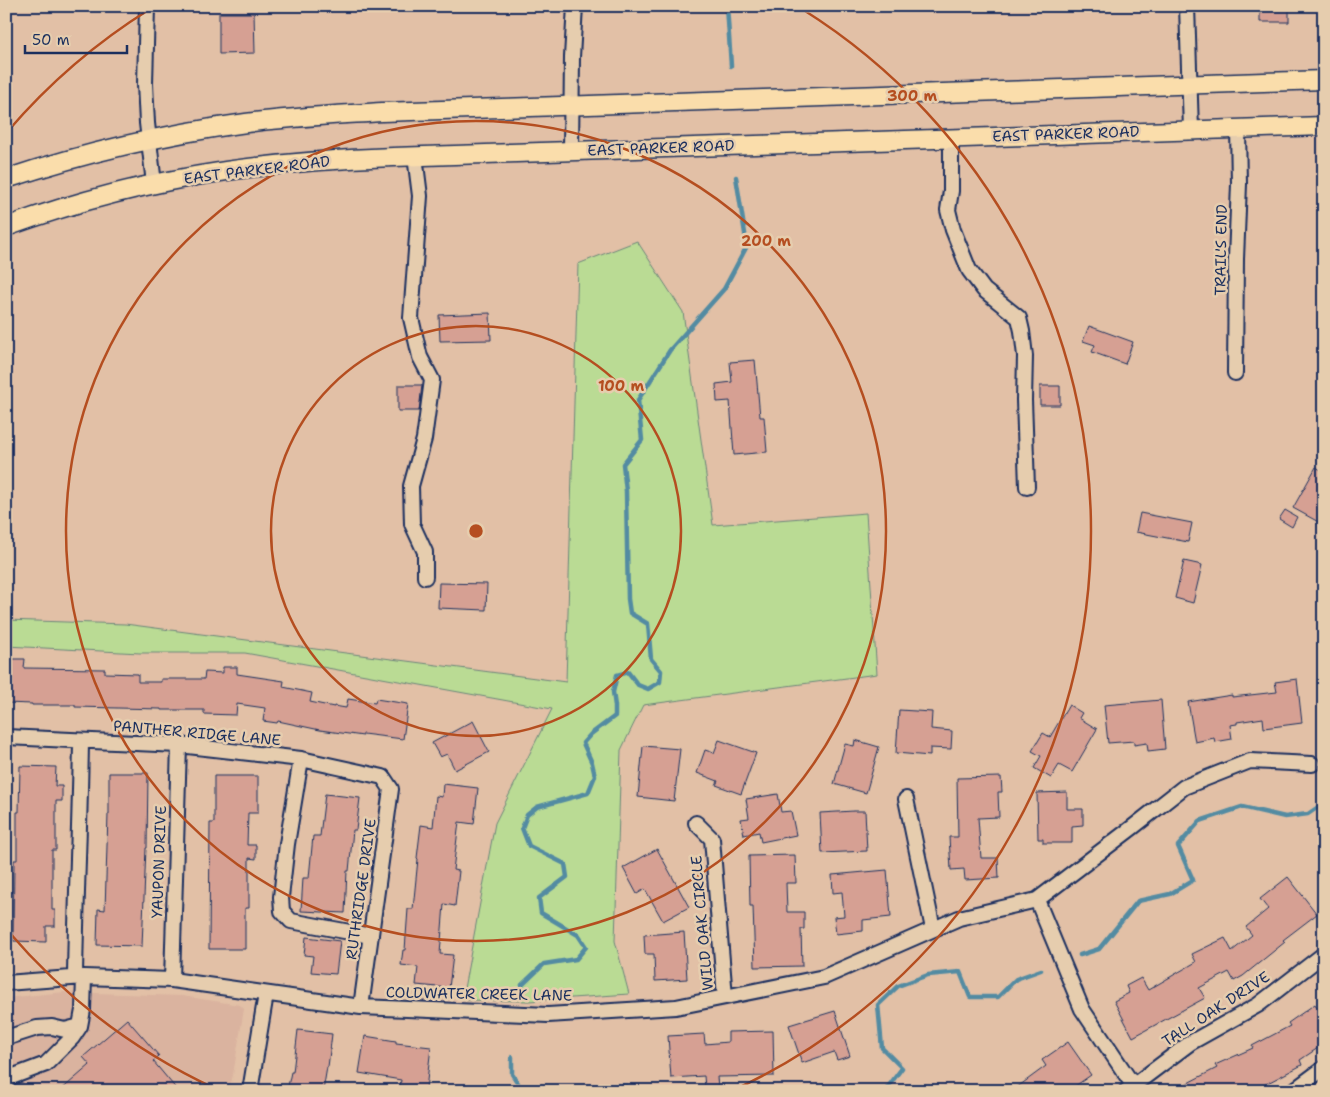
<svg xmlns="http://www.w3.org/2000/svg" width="1330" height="1097" viewBox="0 0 1330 1097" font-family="'Shantell Sans',sans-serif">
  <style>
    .built { fill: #dab39f }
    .green { fill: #badb94; stroke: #6a8579 }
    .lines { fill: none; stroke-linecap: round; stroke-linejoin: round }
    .stream { stroke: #538ba2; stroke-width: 4.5 }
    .building { fill: #d6a093; stroke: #1b2f5e }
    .minor-casing { stroke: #1b2f5e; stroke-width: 18 }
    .major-casing { stroke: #1b2f5e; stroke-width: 21 }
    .minor { stroke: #e6cdae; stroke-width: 14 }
    .major { stroke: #faddab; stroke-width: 18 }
    .ring { fill: none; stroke: #b54e20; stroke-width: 2.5 }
    .labels { text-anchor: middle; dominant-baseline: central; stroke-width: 5; stroke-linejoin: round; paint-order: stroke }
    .street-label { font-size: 15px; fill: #1b2f5e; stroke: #e6cdae }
    .centre { fill: #b54e20; stroke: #e6cdae; stroke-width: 2.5 }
    .ring-label { font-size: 15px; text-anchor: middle; font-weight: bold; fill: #b54e20; stroke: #e6cdae; stroke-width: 5; stroke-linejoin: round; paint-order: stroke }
  </style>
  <rect width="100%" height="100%" fill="#e2c0a6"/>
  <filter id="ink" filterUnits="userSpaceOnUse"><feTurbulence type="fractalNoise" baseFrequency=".02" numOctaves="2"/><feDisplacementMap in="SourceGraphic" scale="10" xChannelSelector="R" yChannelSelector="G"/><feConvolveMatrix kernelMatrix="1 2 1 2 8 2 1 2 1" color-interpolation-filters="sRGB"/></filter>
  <g filter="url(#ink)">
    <path class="built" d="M 65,992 L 182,996 L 240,1005 L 244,1009 L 233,1075 L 229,1091 L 6,1091 L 6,998 Z"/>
    <path class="green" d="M 637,241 L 683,312 L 713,525 L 866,513 L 877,674 L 643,705 L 621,750 L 615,941 L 629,994 L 529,1001 L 465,1000 L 463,994 L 495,823 L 552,709 L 245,653 L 140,653 L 6,646 L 6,620 L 125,624 L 566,682 L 578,264 Z"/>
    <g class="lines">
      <path class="stream" d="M 727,6 L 731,66
        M 1080,955 L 1099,949 L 1138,901 L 1170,894 L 1193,880 L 1178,846 L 1200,821 L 1242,807 L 1285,817 L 1308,814 L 1324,803
        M 522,985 L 544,964 L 576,959 L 586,947 L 578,935 L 541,913 L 539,898 L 567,877 L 565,864 L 529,846 L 522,828 L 527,815 L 537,807 L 588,793 L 595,776 L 592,763 L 583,743 L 591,734 L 615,716 L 615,706 L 613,692 L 617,675 L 628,672 L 638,685 L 648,689 L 660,682 L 661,671 L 651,659 L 648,624 L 630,613 L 628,599 L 626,491 L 623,464 L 642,440 L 638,400 L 670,350 L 724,289 L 747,246 L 736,177
        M 512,1057 L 512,1074 L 523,1091
        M 606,1091 L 612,1086 L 627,1086 L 628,1091
        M 885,1091 L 902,1068 L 882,1048 L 878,1005 L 898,986 L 928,975 L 960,972 L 970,997 L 998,997 L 1016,979 L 1041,970"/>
    </g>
    <path class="building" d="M 1260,6 L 1289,6 L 1289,22 L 1260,22 Z
      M 219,13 L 254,13 L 255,53 L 219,54 Z
      M 490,313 L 491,340 L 440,341 L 439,315 Z
      M 1089,326 L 1133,342 L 1125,364 L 1092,352 L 1095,345 L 1083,341 Z
      M 755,360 L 760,417 L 764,417 L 767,452 L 734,455 L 730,401 L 717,402 L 716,384 L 732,382 L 730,362 Z
      M 398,385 L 422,385 L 419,411 L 398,411 Z
      M 1040,386 L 1060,386 L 1060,405 L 1040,405 Z
      M 1316,467 L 1324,472 L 1324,525 L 1293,508 Z
      M 1285,510 L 1297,517 L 1292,527 L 1279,519 Z
      M 1140,513 L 1192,523 L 1188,542 L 1136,532 Z
      M 1184,561 L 1202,565 L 1193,603 L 1175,598 Z
      M 439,583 L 487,584 L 486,610 L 438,608 Z
      M 6,659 L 25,659 L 24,668 L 105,669 L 105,673 L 138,674 L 138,682 L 161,682 L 161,679 L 204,679 L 205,672 L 223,673 L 223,667 L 237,667 L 237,674 L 284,681 L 283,687 L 312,693 L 310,702 L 334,707 L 334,706 L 346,708 L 348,699 L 375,703 L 376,699 L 408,704 L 403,739 L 363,734 L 363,736 L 320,730 L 278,721 L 277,723 L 263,721 L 265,708 L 237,704 L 236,715 L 204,714 L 204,710 L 161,710 L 161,709 L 75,707 L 75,705 L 32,705 L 32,704 L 6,703 Z
      M 1297,679 L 1302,723 L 1264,728 L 1263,718 L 1237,722 L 1237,724 L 1230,725 L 1232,739 L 1215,742 L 1214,738 L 1195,742 L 1188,702 L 1232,695 L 1232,697 L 1277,692 L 1275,682 Z
      M 1161,700 L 1165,749 L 1148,751 L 1147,743 L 1134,745 L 1134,741 L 1108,743 L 1104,705 Z
      M 1069,705 L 1082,713 L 1079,718 L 1097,729 L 1072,772 L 1059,765 L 1051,778 L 1034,768 L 1041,756 L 1032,751 L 1043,733 L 1050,737 Z
      M 899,710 L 932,712 L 931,729 L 952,731 L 951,749 L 930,748 L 930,756 L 896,753 Z
      M 473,721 L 489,752 L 455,770 L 447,754 L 440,757 L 432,743 Z
      M 719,740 L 756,753 L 741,794 L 716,785 L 718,781 L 697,773 L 705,750 L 714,753 Z
      M 855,740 L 879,747 L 866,793 L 834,784 L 845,744 L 854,746 Z
      M 643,746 L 680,749 L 674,801 L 638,797 Z
      M 20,766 L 56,767 L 55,786 L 62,786 L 62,801 L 56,801 L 56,850 L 52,850 L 52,910 L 55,910 L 55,926 L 46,926 L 46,942 L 13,941 L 14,860 L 17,860 L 17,812 L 19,812 Z
      M 109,773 L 148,773 L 147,848 L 146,848 L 142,946 L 97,945 L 98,909 L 105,910 L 108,814 L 109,814 Z
      M 214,776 L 258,776 L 258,813 L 248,813 L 247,845 L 256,845 L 256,859 L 249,858 L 249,908 L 245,908 L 245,949 L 209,949 L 210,823 L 214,823 Z
      M 1001,777 L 1002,792 L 998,792 L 999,817 L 978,818 L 981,858 L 998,858 L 999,878 L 965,880 L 964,869 L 951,870 L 949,837 L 958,837 L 957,778 Z
      M 443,784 L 478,788 L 474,824 L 459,822 L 453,870 L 459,871 L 455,906 L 444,904 L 440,954 L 453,955 L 449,988 L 416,985 L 418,967 L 401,965 L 403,950 L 405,950 L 408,909 L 413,909 L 418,859 L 417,858 L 421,825 L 433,827 L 436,796 L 442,797 Z
      M 1067,792 L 1067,809 L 1083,809 L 1083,825 L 1072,826 L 1072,843 L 1043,843 L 1043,839 L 1038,839 L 1037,793 Z
      M 325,794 L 360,798 L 356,830 L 353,830 L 349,871 L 347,871 L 345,913 L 301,911 L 303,878 L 309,878 L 313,836 L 320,836 Z
      M 778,794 L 781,812 L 791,811 L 796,835 L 761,842 L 759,832 L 744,835 L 741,819 L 749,818 L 746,799 Z
      M 854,811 L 865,811 L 867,851 L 822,853 L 820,813 Z
      M 657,849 L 689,907 L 663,921 L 645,889 L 637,894 L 623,868 Z
      M 795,855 L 796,883 L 786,883 L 787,912 L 804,912 L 804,929 L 801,929 L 802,966 L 755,967 L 753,906 L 750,906 L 749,856 Z
      M 887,870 L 891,917 L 863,920 L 863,931 L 836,934 L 834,917 L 844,916 L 842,892 L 833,893 L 832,875 Z
      M 1288,877 L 1317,914 L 1283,940 L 1285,942 L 1243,976 L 1234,981 L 1229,972 L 1199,988 L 1205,998 L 1133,1037 L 1114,1001 L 1129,993 L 1126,986 L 1141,978 L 1148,990 L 1196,962 L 1192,954 L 1225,938 L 1232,951 L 1252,935 L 1246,927 L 1268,909 L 1260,899 Z
      M 684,932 L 687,979 L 655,981 L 654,954 L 645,954 L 644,935 Z
      M 306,937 L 340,941 L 336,974 L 311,972 L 313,956 L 304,955 Z
      M 1315,1004 L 1324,1018 L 1324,1044 L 1300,1060 L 1302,1065 L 1262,1086 L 1264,1091 L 1172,1091 L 1217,1068 L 1215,1065 L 1253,1048 L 1252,1046 L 1290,1026 L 1288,1023 Z
      M 835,1011 L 850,1056 L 837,1060 L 834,1052 L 802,1063 L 789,1025 Z
      M 127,1019 L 159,1056 L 153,1061 L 178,1091 L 60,1091 L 90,1065 L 83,1057 Z
      M 298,1030 L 332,1034 L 328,1067 L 327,1067 L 323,1091 L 287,1091 L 291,1072 L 293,1072 Z
      M 773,1031 L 774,1076 L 717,1077 L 718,1087 L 705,1088 L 704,1076 L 671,1078 L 668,1036 L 704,1034 L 705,1044 L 728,1042 L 728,1032 Z
      M 365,1036 L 396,1041 L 396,1043 L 431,1047 L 426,1089 L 400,1086 L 401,1080 L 359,1073 Z
      M 1068,1042 L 1091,1075 L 1068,1091 L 1012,1091 L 1046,1066 L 1042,1060 Z"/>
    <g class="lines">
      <g class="minor-casing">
        <path id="minor" d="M 147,6 L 145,84 L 147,123 L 154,184
          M 1187,6 L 1191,130
          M 951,138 L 951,191 L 948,210 L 953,230 L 969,270 L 984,290 L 1019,318 L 1022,331 L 1025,356 L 1024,400 L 1027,487
          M 571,151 L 572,57 L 575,6
          M 415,156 L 420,196 L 411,318 L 420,357 L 432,380 L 424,439 L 411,486 L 412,524 L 425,552 L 425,577
          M 1235,373 L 1236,259 L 1239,184 L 1238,128
          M 6,737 L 179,745 L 301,759 L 383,777 L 391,789 L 361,1007
          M 301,759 L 287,844 L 281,897 L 282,911 L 291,921 L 371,936
          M 906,799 L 933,929
          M 696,823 L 712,839 L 725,997
          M 1037,900 L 1082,1009 L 1137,1091
          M 75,977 C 76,898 80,820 81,741
          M 172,980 L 179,745
          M 6,983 L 84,977 L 172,980 L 361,1007 L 548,1015 L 676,1007 L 824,977 L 959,918 L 1037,900 L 1133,827 L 1184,787 L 1250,761 L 1312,764
          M 6,1038 L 37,1028 L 52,1027 L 65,1030 L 80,1026
          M 6,1079 L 46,1064 L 72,1038 L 80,1026 L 83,1010 L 84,977
          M 250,1091 L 266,994
          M 1126,1091 L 1190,1043 L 1258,1005 L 1324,954
          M 1293,1091 L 1324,1068"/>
      </g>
      <g class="major-casing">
        <path id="major" d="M 6,179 C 84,153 165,134 246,123 C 291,117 336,115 382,112 L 1324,80
          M 6,227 C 77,201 152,182 226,171 C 282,163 337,159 393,157 L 1324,126"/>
      </g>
      <use href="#minor" class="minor"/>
      <use href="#major" class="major"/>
    </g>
  </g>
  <g class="ring">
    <circle cx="476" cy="531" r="205"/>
    <circle cx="476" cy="531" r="410"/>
    <path d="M216 1089A616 616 0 0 1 8 931M8 131A616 616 0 0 1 150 9M802 9A616 616 0 0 1 736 1089"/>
  </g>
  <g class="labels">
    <g class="street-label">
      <text transform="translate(1066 134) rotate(-2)">EAST PARKER ROAD</text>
      <text transform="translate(661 148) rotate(-2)">EAST PARKER ROAD</text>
      <text transform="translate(257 170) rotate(-7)">EAST PARKER ROAD</text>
      <text transform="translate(1221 250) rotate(-89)">TRAIL'S END</text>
      <text transform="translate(197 733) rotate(5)">PANTHER RIDGE LANE</text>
      <text transform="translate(159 862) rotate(-88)">YAUPON DRIVE</text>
      <text transform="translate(361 889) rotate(-82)">RUTHRIDGE DRIVE</text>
      <text transform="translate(702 923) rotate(-95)">WILD OAK CIRCLE</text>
      <text transform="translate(479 994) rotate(1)">COLDWATER CREEK LANE</text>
      <text transform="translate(1216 1009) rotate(-33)">TALL OAK DRIVE</text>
    </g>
  </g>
  <circle cx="476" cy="531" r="8" class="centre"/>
  <g class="ring-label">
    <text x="912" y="101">300 m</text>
    <text x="766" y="246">200 m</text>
    <text x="621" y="391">100 m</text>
  </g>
  <rect width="1330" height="1097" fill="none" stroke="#e6cdae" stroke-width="25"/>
  <rect x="12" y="12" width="1305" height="1072" fill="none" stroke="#1b2f5e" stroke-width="2" filter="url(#ink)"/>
  <path d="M25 45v8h102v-8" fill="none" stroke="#1b2f5e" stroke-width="2.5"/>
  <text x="32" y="45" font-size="15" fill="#1b2f5e" stroke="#e6cdae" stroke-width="4" paint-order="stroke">50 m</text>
</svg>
